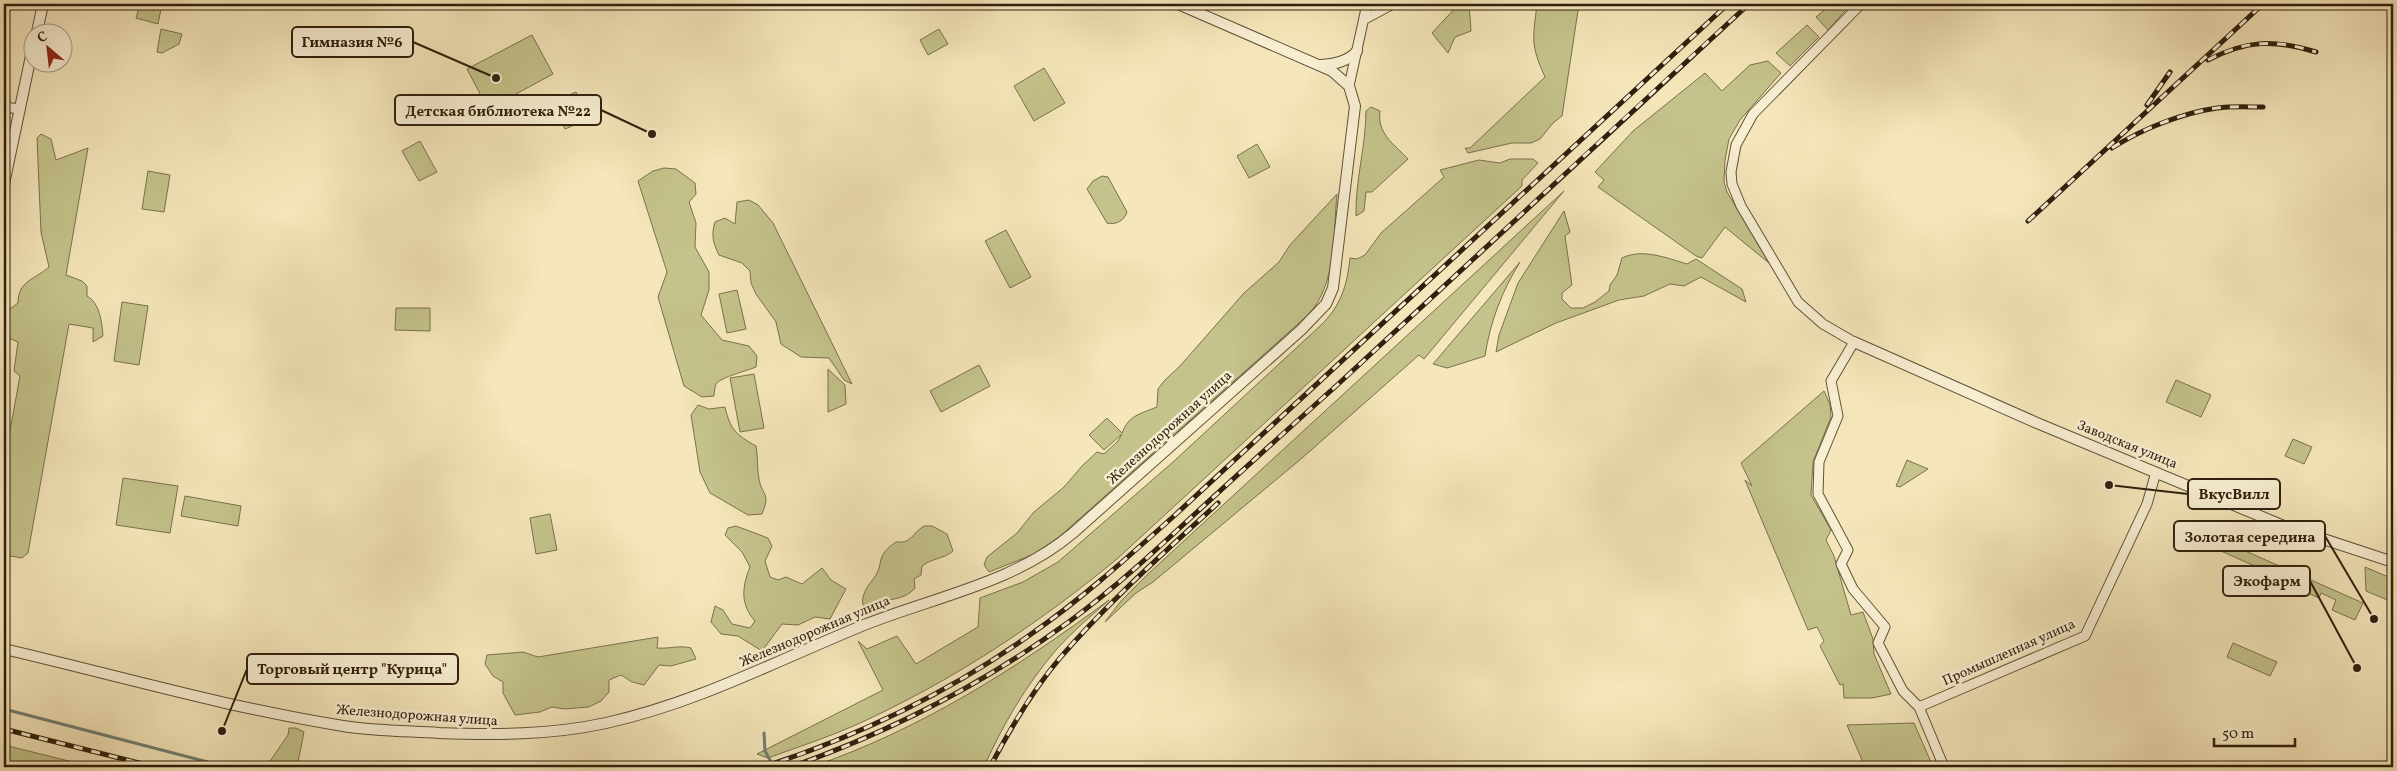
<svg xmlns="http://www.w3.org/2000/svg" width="2397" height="771" viewBox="0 0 2397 771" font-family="Vollkorn,serif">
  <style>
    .green { fill: #c4c38b; stroke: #7a714c }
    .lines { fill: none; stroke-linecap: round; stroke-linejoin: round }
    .stream { stroke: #707f71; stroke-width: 3 }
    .minor-casing { stroke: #605138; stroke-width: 11 }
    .tertiary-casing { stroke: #605138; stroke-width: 12 }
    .minor { stroke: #f8efd3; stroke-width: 9 }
    .tertiary { stroke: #f8efd3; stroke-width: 10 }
    .rail-casing { stroke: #2f1f0d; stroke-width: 5 }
    .rail { stroke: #f8efd3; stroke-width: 3; stroke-dasharray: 9; stroke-linecap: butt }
    .labels { text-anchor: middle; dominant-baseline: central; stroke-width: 5; stroke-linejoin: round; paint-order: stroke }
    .street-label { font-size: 14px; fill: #2f1f0d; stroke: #f8efd3 }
    .leader { fill: none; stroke: #2f1f0d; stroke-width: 2 }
    .callout-dot { fill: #2f1f0d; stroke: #f8efd3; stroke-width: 2 }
    .callout { fill: #f8efd3; stroke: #2f1f0d; stroke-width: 2 }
    .callout-label { font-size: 15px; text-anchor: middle; font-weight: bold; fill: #2f1f0d }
  </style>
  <rect width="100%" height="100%" fill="#f5e7bb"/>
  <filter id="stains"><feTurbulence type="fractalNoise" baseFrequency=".004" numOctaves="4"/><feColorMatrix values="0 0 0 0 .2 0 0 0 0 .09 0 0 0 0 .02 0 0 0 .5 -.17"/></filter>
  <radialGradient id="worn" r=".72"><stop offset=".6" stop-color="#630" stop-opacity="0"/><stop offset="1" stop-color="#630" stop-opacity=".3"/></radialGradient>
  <path class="green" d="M 140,4 L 162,4 L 158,24 L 136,18 Z
    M 1459,4 L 1469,4 L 1471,31 L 1455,37 L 1448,53 L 1432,33 Z
    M 1537,4 L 1579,4 L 1562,116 L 1553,123 L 1540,139 L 1531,143 L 1512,143 L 1468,153 L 1465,148 L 1470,148 L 1545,77 C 1530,44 1533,39 1537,4 Z
    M 1831,4 L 1851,4 L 1828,30 L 1816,17 Z
    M 1807,25 L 1819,37 L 1790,66 L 1776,53 Z
    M 161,29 L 182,34 L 179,44 L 162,53 L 157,52 Z
    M 939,29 L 948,44 L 928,55 L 920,40 Z
    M 532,35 L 553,74 L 488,109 L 467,69 Z
    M 1768,61 L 1781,73 L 1740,120 L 1729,139 L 1725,160 L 1724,182 L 1727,192 L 1769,263 L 1725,227 L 1702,258 L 1696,256 L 1598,187 L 1604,180 L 1595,172 L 1633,131 L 1705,73 L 1722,91 L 1750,65 Z
    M 1044,68 L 1065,103 L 1034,121 L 1014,86 Z
    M 576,92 L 588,119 L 565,129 L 553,102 Z
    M 1371,107 L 1380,111 C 1377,134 1394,144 1408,159 L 1372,192 L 1366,192 L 1364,211 L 1356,216 C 1355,181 1366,146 1366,111 Z
    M 41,134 L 51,139 L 56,160 L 88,148 L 66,275 L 82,281 L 87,286 L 87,296 C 100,303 102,323 103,336 L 93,342 L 93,328 L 69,324 L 28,553 L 22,558 L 4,555 L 4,463 L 20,376 L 14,371 L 18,342 L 9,338 L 4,342 L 4,308 L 10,309 L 18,303 C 18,281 34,280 49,267 L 41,232 L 37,138 Z
    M 420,141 L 437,172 L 419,181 L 402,151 Z
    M 1257,144 L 1270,167 L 1249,178 L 1237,156 Z
    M 1510,159 L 1533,159 L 1538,163 L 1522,180 L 1522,186 L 1117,559 C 1037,625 952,681 858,724 C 829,737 798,747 768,758 L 757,754 L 883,690 L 858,641 L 867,649 L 897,636 L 916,664 L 978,627 L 980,598 L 1023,582 L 1058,562 L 1173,462 L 1320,326 C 1341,306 1347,286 1350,258 L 1357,259 L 1365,255 L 1381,233 L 1444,177 L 1440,170 L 1479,160 L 1500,163 Z
    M 664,168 L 676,169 L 695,183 L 696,194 L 689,202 L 696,223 L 695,247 L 709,272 L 709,290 L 701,315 L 722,340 L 749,346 L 757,356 L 756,367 C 747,371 721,377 716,384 C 715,387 714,393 714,396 L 702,397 L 684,386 L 658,297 L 667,272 L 638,181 L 653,171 Z
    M 148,171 L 170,175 L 164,212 L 142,209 Z
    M 1102,176 L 1108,177 L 1127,212 C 1124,221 1116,225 1107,223 L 1087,189 L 1093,181 Z
    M 1564,191 L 1424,359 L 1419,355 L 1301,459 L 1153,582 L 1136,593 L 1105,622 L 1121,601 L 1148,574 Z
    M 1337,194 C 1333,234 1337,284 1308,315 L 1059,537 L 1034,554 L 989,572 L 984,565 L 987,557 L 1017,533 L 1034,512 L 1064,487 L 1083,465 L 1097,452 L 1104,454 L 1118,441 L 1122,434 L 1104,450 L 1089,435 L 1107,418 L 1122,433 C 1129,415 1140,414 1157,407 L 1158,389 L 1164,381 L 1180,366 L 1244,293 L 1279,262 L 1290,245 Z
    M 749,200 L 758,205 L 773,223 L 852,384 L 844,380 L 829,358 L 801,357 L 781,344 L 776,322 L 756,294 L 751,283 L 750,271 L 742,263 L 719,255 C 713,243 711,235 715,222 L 725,218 L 735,224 L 737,202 Z
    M 1564,211 L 1570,232 L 1565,236 L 1572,285 L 1562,293 L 1562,299 L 1571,308 L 1583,308 L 1595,302 L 1609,291 L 1610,285 L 1617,275 L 1622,258 C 1642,248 1667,258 1687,264 L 1696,259 L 1742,289 L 1746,302 L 1701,277 L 1684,286 L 1670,284 L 1644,296 L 1619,300 L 1556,323 L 1496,352 L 1499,335 L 1518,283 Z
    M 1006,230 L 1031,277 L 1010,288 L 985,241 Z
    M 1520,262 C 1502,291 1490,322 1485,356 L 1447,368 L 1433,364 Z
    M 737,290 L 746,329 L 727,333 L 719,294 Z
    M 122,302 L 148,306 L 139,365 L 114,361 Z
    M 396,308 L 430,308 L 430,331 L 395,330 Z
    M 979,365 L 990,386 L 941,412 L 930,391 Z
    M 828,369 L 845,385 L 846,404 L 828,412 Z
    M 754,374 L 764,428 L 740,432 L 730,378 Z
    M 2176,380 L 2211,395 L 2201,417 L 2166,402 Z
    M 1824,391 L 1830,404 L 1831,417 L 1813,462 L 1811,495 L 1831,530 L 1826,540 L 1834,556 L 1851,615 L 1863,612 L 1873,639 L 1874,654 L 1891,694 L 1872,698 L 1844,698 L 1843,684 L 1840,685 L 1820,646 L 1824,641 L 1817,627 L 1808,630 L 1745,480 L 1752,486 L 1741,463 Z
    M 698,405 L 709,409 L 725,407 C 730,429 736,435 756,446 C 758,457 757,469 759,479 C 762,496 771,492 762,514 L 748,515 L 710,493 L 700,472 L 691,415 Z
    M 2293,439 L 2312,447 L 2304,464 L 2285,456 Z
    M 1907,460 L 1928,469 L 1900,487 L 1896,486 Z
    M 123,478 L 178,486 L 170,533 L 116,525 Z
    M 185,496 L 241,506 L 238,526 L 181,516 Z
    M 550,514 L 557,550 L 536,554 L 530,518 Z
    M 736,526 L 768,538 L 772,546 L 765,561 L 770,577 L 778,580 L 786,577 L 802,584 L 822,568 L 831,580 L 846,589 L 830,619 L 815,617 L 798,625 L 782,624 L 762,651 L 738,636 L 721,634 L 711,622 L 715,606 L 723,610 L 732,624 L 750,628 L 755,621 C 740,604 742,587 750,567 L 742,552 L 725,535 L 728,528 Z
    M 924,526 L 932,526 L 947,534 L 953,551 C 944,559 932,558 922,566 L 921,575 L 914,579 L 915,588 C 903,603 882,597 867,607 L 863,605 C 861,594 868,586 874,578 C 885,563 874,557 896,542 C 912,544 912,533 924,526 Z
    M 2225,542 L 2363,603 L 2355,620 L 2332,610 L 2336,600 L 2321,593 L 2319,598 L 2297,588 L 2295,592 L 2265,579 L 2268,572 L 2221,551 Z
    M 2365,567 L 2393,579 L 2393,595 L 2390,601 L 2366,591 Z
    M 1109,600 C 1091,616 1072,632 1056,650 C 1026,685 1002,726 984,767 L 811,767 C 920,730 1017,668 1109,600 Z
    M 658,637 L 657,648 C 670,649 679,645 691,648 L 696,659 L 671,666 L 659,665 L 644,685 L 632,682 L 621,675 L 609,680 L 609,692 L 601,701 L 589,707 L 564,709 L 552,707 L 540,712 L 515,715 L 503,693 L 503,682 L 493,676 L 485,664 L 487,655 L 523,652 L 538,657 Z
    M 2233,643 L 2277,662 L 2270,676 L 2227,657 Z
    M 1914,723 L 1933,767 L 1865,767 L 1847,725 Z
    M 289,728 L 296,728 L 304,732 L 297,767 L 266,767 L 288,735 Z
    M 4,745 L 93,767 L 4,767 Z"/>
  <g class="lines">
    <path class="stream" d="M 4,709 L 227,767
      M 764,733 L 765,751 L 770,760
      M 28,767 L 31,767"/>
    <g class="minor-casing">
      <path id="minor" d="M 1861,4 L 1753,114 L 1736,145 L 1731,172 L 1732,184 L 1741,206 L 1798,302 L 1823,324 L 1854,342 L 1831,381 L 1838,416 L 1819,462 L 1818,494 L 1848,550 L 1841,564 L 1853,589 L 1885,627 L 1878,643 L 1903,691 L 1919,707 L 1944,767
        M 1365,19 L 1393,4
        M 1349,86 L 1367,4
        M 4,107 L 20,109
        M 1919,707 L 2085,636 L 2147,504 L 2156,472"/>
    </g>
    <g class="tertiary-casing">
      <path id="tertiary" d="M 37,32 L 43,4
        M 1320,65 C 1333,65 1349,61 1357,51
        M 4,184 L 32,51
        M 1854,342 L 2037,423 L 2284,526 L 2393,562
        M 4,649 C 116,675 229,708 343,726 C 375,731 407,731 439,733 C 495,735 551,735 606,723 C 697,703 778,660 864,625 C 934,597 1014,583 1073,533 L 1301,330 L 1326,304 L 1333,288 L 1355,106 L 1349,86 L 1332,71 L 1178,4"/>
    </g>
    <use href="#minor" class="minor"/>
    <use href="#tertiary" class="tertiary"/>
    <g class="rail-casing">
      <path id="rail" d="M 2208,60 C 2247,40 2274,39 2316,52
        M 2147,105 L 2170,72
        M 2112,148 C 2142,129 2182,113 2217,108 C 2232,106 2248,107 2263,107
        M 2028,221 L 2263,4
        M 4,729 L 155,767
        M 763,767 C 859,736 952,691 1034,632 C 1084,597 1129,556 1174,516 L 1728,4
        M 791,767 C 890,732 985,683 1070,621 C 1115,588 1156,550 1197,512 C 1243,470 1289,428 1335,387 C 1473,260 1610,131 1749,4
        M 990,767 C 1010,729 1032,691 1060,658 C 1108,602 1164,553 1218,503"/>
    </g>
    <use href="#rail" class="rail"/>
  </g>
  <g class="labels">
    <g class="street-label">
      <text transform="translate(1170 428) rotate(-42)">Железнодорожная улица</text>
      <text transform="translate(2127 445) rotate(22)">Заводская улица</text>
      <text transform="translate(815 632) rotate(-23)">Железнодорожная улица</text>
      <text transform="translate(2009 653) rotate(-24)">Промышленная улица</text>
      <text transform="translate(417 716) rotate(4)">Железнодорожная улица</text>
    </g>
  </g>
  <path class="leader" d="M496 78L413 42M652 134L601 110M2109 485L2188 494M2374 619L2325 536M2357 668L2310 581M222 731L247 669"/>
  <g class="callout-dot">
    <circle cx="496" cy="78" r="5"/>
    <circle cx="652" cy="134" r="5"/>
    <circle cx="2109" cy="485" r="5"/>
    <circle cx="2374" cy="619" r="5"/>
    <circle cx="2357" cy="668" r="5"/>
    <circle cx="222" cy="731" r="5"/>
  </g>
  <g class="callout">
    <rect x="292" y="27" width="121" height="30" rx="5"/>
    <rect x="395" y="95" width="206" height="30" rx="5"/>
    <rect x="2188" y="479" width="92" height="30" rx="5"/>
    <rect x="2174" y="521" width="151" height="30" rx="5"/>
    <rect x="2223" y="566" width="87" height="30" rx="5"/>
    <rect x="247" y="654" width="211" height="30" rx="5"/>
  </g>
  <g class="callout-label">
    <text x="352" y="47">Гимназия №6</text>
    <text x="498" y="116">Детская библиотека №22</text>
    <text x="2234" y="499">ВкусВилл</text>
    <text x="2250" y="542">Золотая середина</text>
    <text x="2267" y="586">Экофарм</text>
    <text x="352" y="674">Торговый центр "Курица"</text>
  </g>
  <rect width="2397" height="771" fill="none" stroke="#f5e7bb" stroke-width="20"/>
  <rect x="5" y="5" width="2387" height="761" fill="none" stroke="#2f1f0d" stroke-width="2.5"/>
  <rect x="10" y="10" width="2377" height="751" fill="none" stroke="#2f1f0d"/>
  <g transform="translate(48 48) rotate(332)"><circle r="24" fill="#f8efd3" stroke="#a89c84"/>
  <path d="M0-4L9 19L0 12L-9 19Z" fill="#8f2418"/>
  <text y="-8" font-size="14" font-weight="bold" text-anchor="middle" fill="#2f1f0d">С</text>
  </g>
  <path d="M2214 738v8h81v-8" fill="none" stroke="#2f1f0d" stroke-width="2.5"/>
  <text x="2222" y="738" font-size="15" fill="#2f1f0d" stroke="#f8efd3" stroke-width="4" paint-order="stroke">50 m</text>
  <rect width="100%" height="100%" filter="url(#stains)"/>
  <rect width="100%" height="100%" fill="url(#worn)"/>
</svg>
